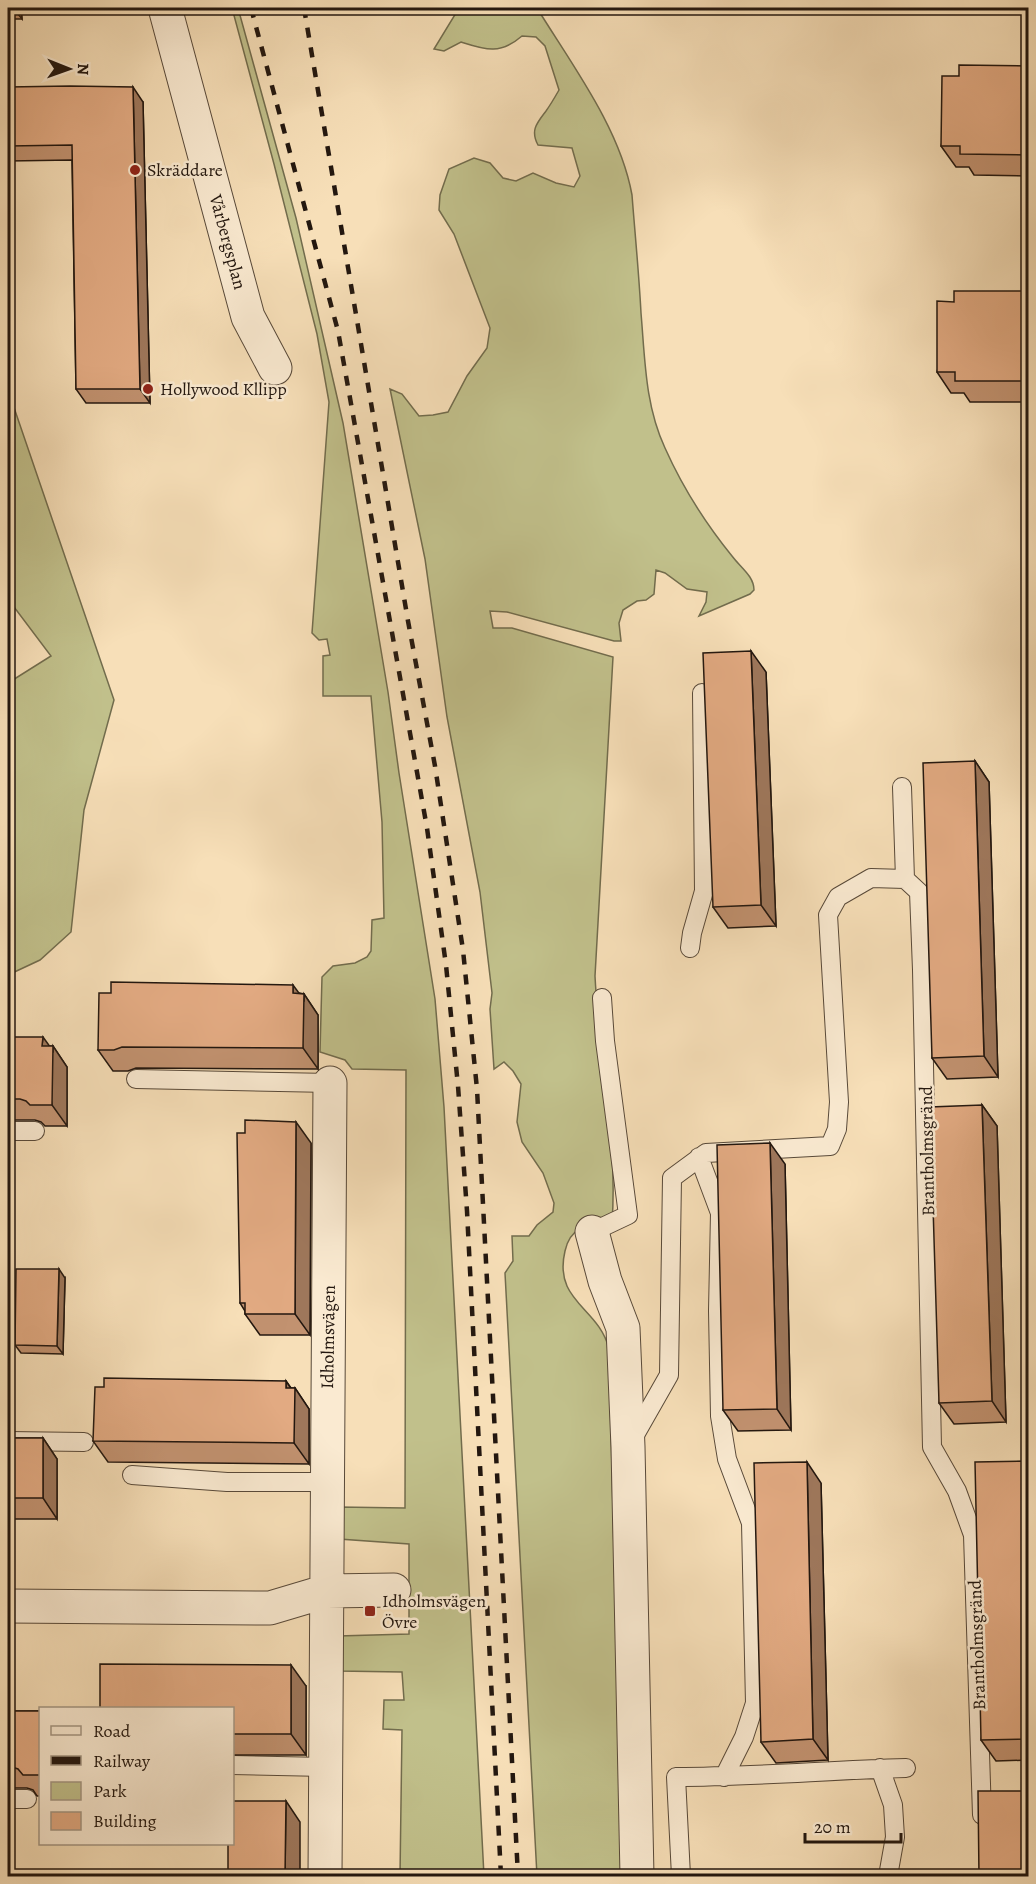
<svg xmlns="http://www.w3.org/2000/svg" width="1036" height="1884" viewBox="0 0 1036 1884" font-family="Alegreya,serif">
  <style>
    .green { fill: #c1c08b; stroke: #726c4d; stroke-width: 1.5 }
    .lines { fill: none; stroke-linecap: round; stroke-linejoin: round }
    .lane-casing { stroke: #584939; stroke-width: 20 }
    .street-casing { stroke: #584939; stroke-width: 35 }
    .lane { stroke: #faead1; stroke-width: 18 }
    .street { stroke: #faead1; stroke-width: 33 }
    .rail { stroke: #23170f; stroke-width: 4.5; stroke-dasharray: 10 10; stroke-linecap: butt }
    .wall { fill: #c29270; stroke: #23170f; stroke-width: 1.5 }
    .shaded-wall { fill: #9e775b; stroke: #23170f; stroke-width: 1.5 }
    .building { fill: #e2aa82; stroke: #23170f; stroke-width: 1.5 }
    .poi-dot { fill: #8f2418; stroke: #faead1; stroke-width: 2 }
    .labels { text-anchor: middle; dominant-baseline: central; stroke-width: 5; stroke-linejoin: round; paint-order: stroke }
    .poi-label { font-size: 18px; fill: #23170f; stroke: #faead1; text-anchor: start }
    .street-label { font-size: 18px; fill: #23170f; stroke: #faead1 }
  </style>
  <rect width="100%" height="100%" fill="#f7dfb8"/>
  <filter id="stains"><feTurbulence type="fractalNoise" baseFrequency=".00333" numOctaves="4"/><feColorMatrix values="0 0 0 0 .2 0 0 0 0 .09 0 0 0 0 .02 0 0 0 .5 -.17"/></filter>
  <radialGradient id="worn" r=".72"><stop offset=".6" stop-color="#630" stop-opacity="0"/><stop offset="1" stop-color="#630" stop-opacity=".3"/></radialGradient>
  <path class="green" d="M 232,8 L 238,8 L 296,218 L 343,423 L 388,692 L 399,773 L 435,999 L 444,1107 L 484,1876 L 400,1876 L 402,1730 L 383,1729 L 384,1700 L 404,1700 L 402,1672 L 338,1671 L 338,1636 L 409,1634 L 409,1544 L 339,1539 L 339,1507 L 405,1508 L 406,1070 L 352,1069 L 345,1060 L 320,1052 L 322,977 L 333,966 L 355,963 L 367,957 L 371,951 L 372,920 L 384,918 L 382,822 L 371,696 L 323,696 L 323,656 L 330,655 L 327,639 L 319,640 L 312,633 L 329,402 L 317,334 L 274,164 Z
    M 459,8 L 537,8 C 572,65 620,128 632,195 C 635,234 639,274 641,313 C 645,359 645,405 665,448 C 682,486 706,524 732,556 C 740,567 754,576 754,590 L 750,594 L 699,616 L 706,602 L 707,592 L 687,589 L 665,573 L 656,570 L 654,594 L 646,600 L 637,601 L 623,610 L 619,623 L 621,641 L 614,641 L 507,612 L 490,611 L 493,628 L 512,628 L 613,657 L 595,976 C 599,1058 618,1141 612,1223 C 589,1226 571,1224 565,1251 C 553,1302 599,1307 609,1349 L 622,1876 L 537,1876 L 505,1273 L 513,1261 L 512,1236 L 529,1236 L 537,1225 L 553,1212 L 554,1203 L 543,1173 L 522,1142 L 517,1122 L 521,1084 L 513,1071 L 504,1062 L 494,1069 L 490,1009 L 492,993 L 480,892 L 447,717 L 425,559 L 390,389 L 402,394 L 419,416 L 433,415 L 448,412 L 467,376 L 487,348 L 490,328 L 454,234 L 439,210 L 440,195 L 449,169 L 474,158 L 490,163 L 503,178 L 516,181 L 533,173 L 556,183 L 574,187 L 580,176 L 572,148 L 538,145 C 530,130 537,123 546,111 C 551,104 555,97 559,90 L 545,46 L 536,37 L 522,36 C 500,55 486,50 461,42 L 444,51 L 434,49 Z
    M 8,390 L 114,700 L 84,810 L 71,932 L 40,960 L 8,975 L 8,683 L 51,656 L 8,599 Z"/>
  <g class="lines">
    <g class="lane-casing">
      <path id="lane" d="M 902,787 L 905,879
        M 690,948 L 692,933 L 704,891 L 702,693
        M 136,1079 L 330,1083
        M 8,1131 L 35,1131
        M 699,1157 L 720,1213 L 718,1311 L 720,1416 L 727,1459 L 751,1523 L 755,1703 L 744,1737 L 724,1777
        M 592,1232 L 628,1215 L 605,1041 L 602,998
        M 632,1440 L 669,1375 L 672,1178 L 706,1153 L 830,1146 L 837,1129 L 839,1102 L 828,915 L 838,897 L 871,878 L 905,879 L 919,892 L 922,970 L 932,1447 L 957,1491 L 973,1535 L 982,1815
        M 8,1441 L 84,1442
        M 132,1475 L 227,1482 L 327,1482
        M 232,1765 L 325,1767
        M 880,1768 L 893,1805 L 895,1837 L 888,1876
        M 8,1799 L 27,1799
        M 681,1876 L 676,1777 C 753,1777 829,1770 906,1768"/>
    </g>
    <g class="street-casing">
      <path id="street" d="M 165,8 L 248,317 L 275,368
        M 592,1232 L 605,1281 L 623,1328 L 628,1447 L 637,1876
        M 8,1606 L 270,1608 L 327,1591 L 394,1590
        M 325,1876 L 330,1083"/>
    </g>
    <use href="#lane" class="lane"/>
    <use href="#street" class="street"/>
    <path class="rail" d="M 251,8 L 338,331 L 427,828 L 446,965 L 458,1086 L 467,1211 L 501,1876
      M 304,8 L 408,621 L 435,766 L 463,950 L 477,1089 L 518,1876"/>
  </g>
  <path class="wall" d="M 8,8 L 21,8 L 22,19 L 8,19 Z
    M 1029,66 L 1029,176 L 974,175 L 969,167 L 956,167 L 941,146 L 959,76 Z
    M 8,87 L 143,102 L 150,403 L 86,403 L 76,389 L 72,160 L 8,161 Z
    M 1029,291 L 1029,402 L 970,402 L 964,393 L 951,393 L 937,372 L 954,302 Z
    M 766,672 L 776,926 L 728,928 L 713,907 Z
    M 975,761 L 989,782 L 998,1077 L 947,1079 L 932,1058 Z
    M 299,993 L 304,994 L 318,1015 L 318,1069 L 136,1068 L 128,1071 L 113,1071 L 98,1050 Z
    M 8,1037 L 49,1046 L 53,1046 L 67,1067 L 67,1126 L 45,1126 L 41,1122 L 35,1120 L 8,1120 Z
    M 982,1105 L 997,1126 L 1006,1422 L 954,1424 L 939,1403 Z
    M 311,1143 L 310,1335 L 260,1335 L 245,1314 L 245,1311 L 240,1303 Z
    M 785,1164 L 791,1430 L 738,1431 L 723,1410 Z
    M 65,1278 L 63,1354 L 21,1353 L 15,1345 Z
    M 286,1381 L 291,1388 L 295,1388 L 309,1409 L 309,1464 L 108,1462 L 93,1441 Z
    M 8,1438 L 43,1438 L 57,1459 L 57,1519 L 8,1519 Z
    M 1025,1461 L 1029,1466 L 1029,1760 L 996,1761 L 981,1740 Z
    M 821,1483 L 828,1760 L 776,1763 L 761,1742 Z
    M 306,1686 L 306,1755 L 232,1755 L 232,1708 Z
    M 8,1711 L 40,1711 L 40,1796 L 37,1796 L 33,1790 L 27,1788 L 8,1788 Z"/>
  <path class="shaded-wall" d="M 13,8 L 21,8 L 22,19 Z
    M 133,87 L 143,102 L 150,403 L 140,389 Z
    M 751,651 L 766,672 L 776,926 L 761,905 Z
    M 975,761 L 989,782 L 998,1077 L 984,1056 Z
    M 293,985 L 304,1000 L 304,994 L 318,1015 L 318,1069 L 303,1048 L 293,993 Z
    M 43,1037 L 53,1051 L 53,1046 L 67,1067 L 67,1126 L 52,1105 L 42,1046 Z
    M 982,1105 L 997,1126 L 1006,1422 L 992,1401 Z
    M 296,1122 L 311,1143 L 310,1335 L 295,1314 Z
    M 770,1143 L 785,1164 L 791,1430 L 777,1409 Z
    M 59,1269 L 65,1278 L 63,1354 L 57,1346 Z
    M 286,1381 L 294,1393 L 295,1388 L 309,1409 L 309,1464 L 294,1443 L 286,1388 Z
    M 43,1438 L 57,1459 L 57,1519 L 43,1498 Z
    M 1025,1461 L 1029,1466 L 1029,1595 Z
    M 807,1462 L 821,1483 L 828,1760 L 813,1739 Z
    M 291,1665 L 306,1686 L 306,1755 L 291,1734 Z
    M 286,1801 L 300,1822 L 300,1876 L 285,1876 Z"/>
  <path class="building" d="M 959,65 L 1029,66 L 1029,155 L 960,154 L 960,146 L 941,146 L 942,76 L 959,76 Z
    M 70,86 L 133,87 L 140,389 L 76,389 L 72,145 L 8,146 L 8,87 Z
    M 954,291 L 1029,291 L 1029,381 L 955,381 L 955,372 L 937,372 L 937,301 L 954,302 Z
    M 751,651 L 761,905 L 713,907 L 703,653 Z
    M 975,761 L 984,1056 L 932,1058 L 923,763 Z
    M 111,982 L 293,985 L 293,993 L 304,994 L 303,1048 L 122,1047 L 114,1050 L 98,1050 L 99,993 L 111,993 Z
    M 8,1037 L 43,1037 L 42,1046 L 53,1046 L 52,1105 L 30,1105 L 26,1101 L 20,1099 L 8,1099 Z
    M 982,1105 L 992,1401 L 939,1403 L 930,1107 Z
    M 245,1120 L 296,1122 L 295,1314 L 245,1314 L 245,1303 L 240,1303 L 237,1133 L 245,1133 Z
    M 770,1143 L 777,1409 L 723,1410 L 717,1145 Z
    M 16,1269 L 59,1269 L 57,1346 L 15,1345 Z
    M 104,1378 L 286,1381 L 286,1388 L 295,1388 L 294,1443 L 93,1441 L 95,1387 L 104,1387 Z
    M 8,1438 L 43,1438 L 43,1498 L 8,1498 Z
    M 1025,1461 L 1029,1595 L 1029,1739 L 981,1740 L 975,1462 Z
    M 807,1462 L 813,1739 L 761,1742 L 754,1463 Z
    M 100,1664 L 291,1665 L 291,1734 L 232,1734 L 232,1708 L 100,1708 Z
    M 8,1711 L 40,1711 L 40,1775 L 23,1775 L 18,1769 L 12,1767 L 8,1767 Z
    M 978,1791 L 1029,1791 L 1029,1876 L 979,1876 Z
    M 232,1801 L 286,1801 L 285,1876 L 228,1876 L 228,1844 L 232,1844 Z"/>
  <g class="poi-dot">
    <circle cx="135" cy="170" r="6"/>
    <circle cx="148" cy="389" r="6"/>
    <rect x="364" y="1605" width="12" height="12" rx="3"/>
  </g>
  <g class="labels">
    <g class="poi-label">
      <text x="147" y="170">Skräddare</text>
      <text x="160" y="389">Hollywood Kllipp</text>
      <text x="382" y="1601">Idholmsvägen<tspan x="382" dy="21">Övre</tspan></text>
    </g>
    <g class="street-label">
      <text transform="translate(228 242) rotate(75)">Vårbergsplan</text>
      <text transform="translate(927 1151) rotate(-91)">Brantholmsgränd</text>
      <text transform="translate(328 1337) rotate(-89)">Idholmsvägen</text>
      <text transform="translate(977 1645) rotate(-92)">Brantholmsgränd</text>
    </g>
  </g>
  <rect width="1036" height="1884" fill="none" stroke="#f7dfb8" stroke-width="30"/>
  <rect x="9" y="9" width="1018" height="1866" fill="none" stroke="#23170f" stroke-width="3"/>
  <rect x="15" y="15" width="1006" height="1854" fill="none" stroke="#23170f" stroke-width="1.5"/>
  <rect x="39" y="1707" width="195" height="138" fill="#faead1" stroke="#a49683" stroke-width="1.5"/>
  <rect x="51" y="1726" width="30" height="9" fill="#faead1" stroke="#a49683" stroke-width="1.5"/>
  <text x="93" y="1737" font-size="18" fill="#23170f">Road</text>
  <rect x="51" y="1756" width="30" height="9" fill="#23170f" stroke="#a49683" stroke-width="1.5"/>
  <text x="93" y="1767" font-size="18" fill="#23170f">Railway</text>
  <rect x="51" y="1782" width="30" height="18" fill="#c1c08b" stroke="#a49683" stroke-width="1.5"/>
  <text x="93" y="1797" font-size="18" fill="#23170f">Park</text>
  <rect x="51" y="1812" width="30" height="18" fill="#e2aa82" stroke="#a49683" stroke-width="1.5"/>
  <text x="93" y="1827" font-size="18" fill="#23170f">Building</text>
  <g transform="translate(69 69) rotate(91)" stroke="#faead1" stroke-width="4.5" paint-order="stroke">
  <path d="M0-4.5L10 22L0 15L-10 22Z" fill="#23170f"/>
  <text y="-9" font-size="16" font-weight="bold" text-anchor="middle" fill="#23170f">N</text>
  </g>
  <path d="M805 1833v9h96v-9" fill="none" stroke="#23170f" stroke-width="3"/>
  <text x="814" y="1833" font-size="18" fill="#23170f" stroke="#faead1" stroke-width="4.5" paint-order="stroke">20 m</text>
  <rect width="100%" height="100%" filter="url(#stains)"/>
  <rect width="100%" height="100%" fill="url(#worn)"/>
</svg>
